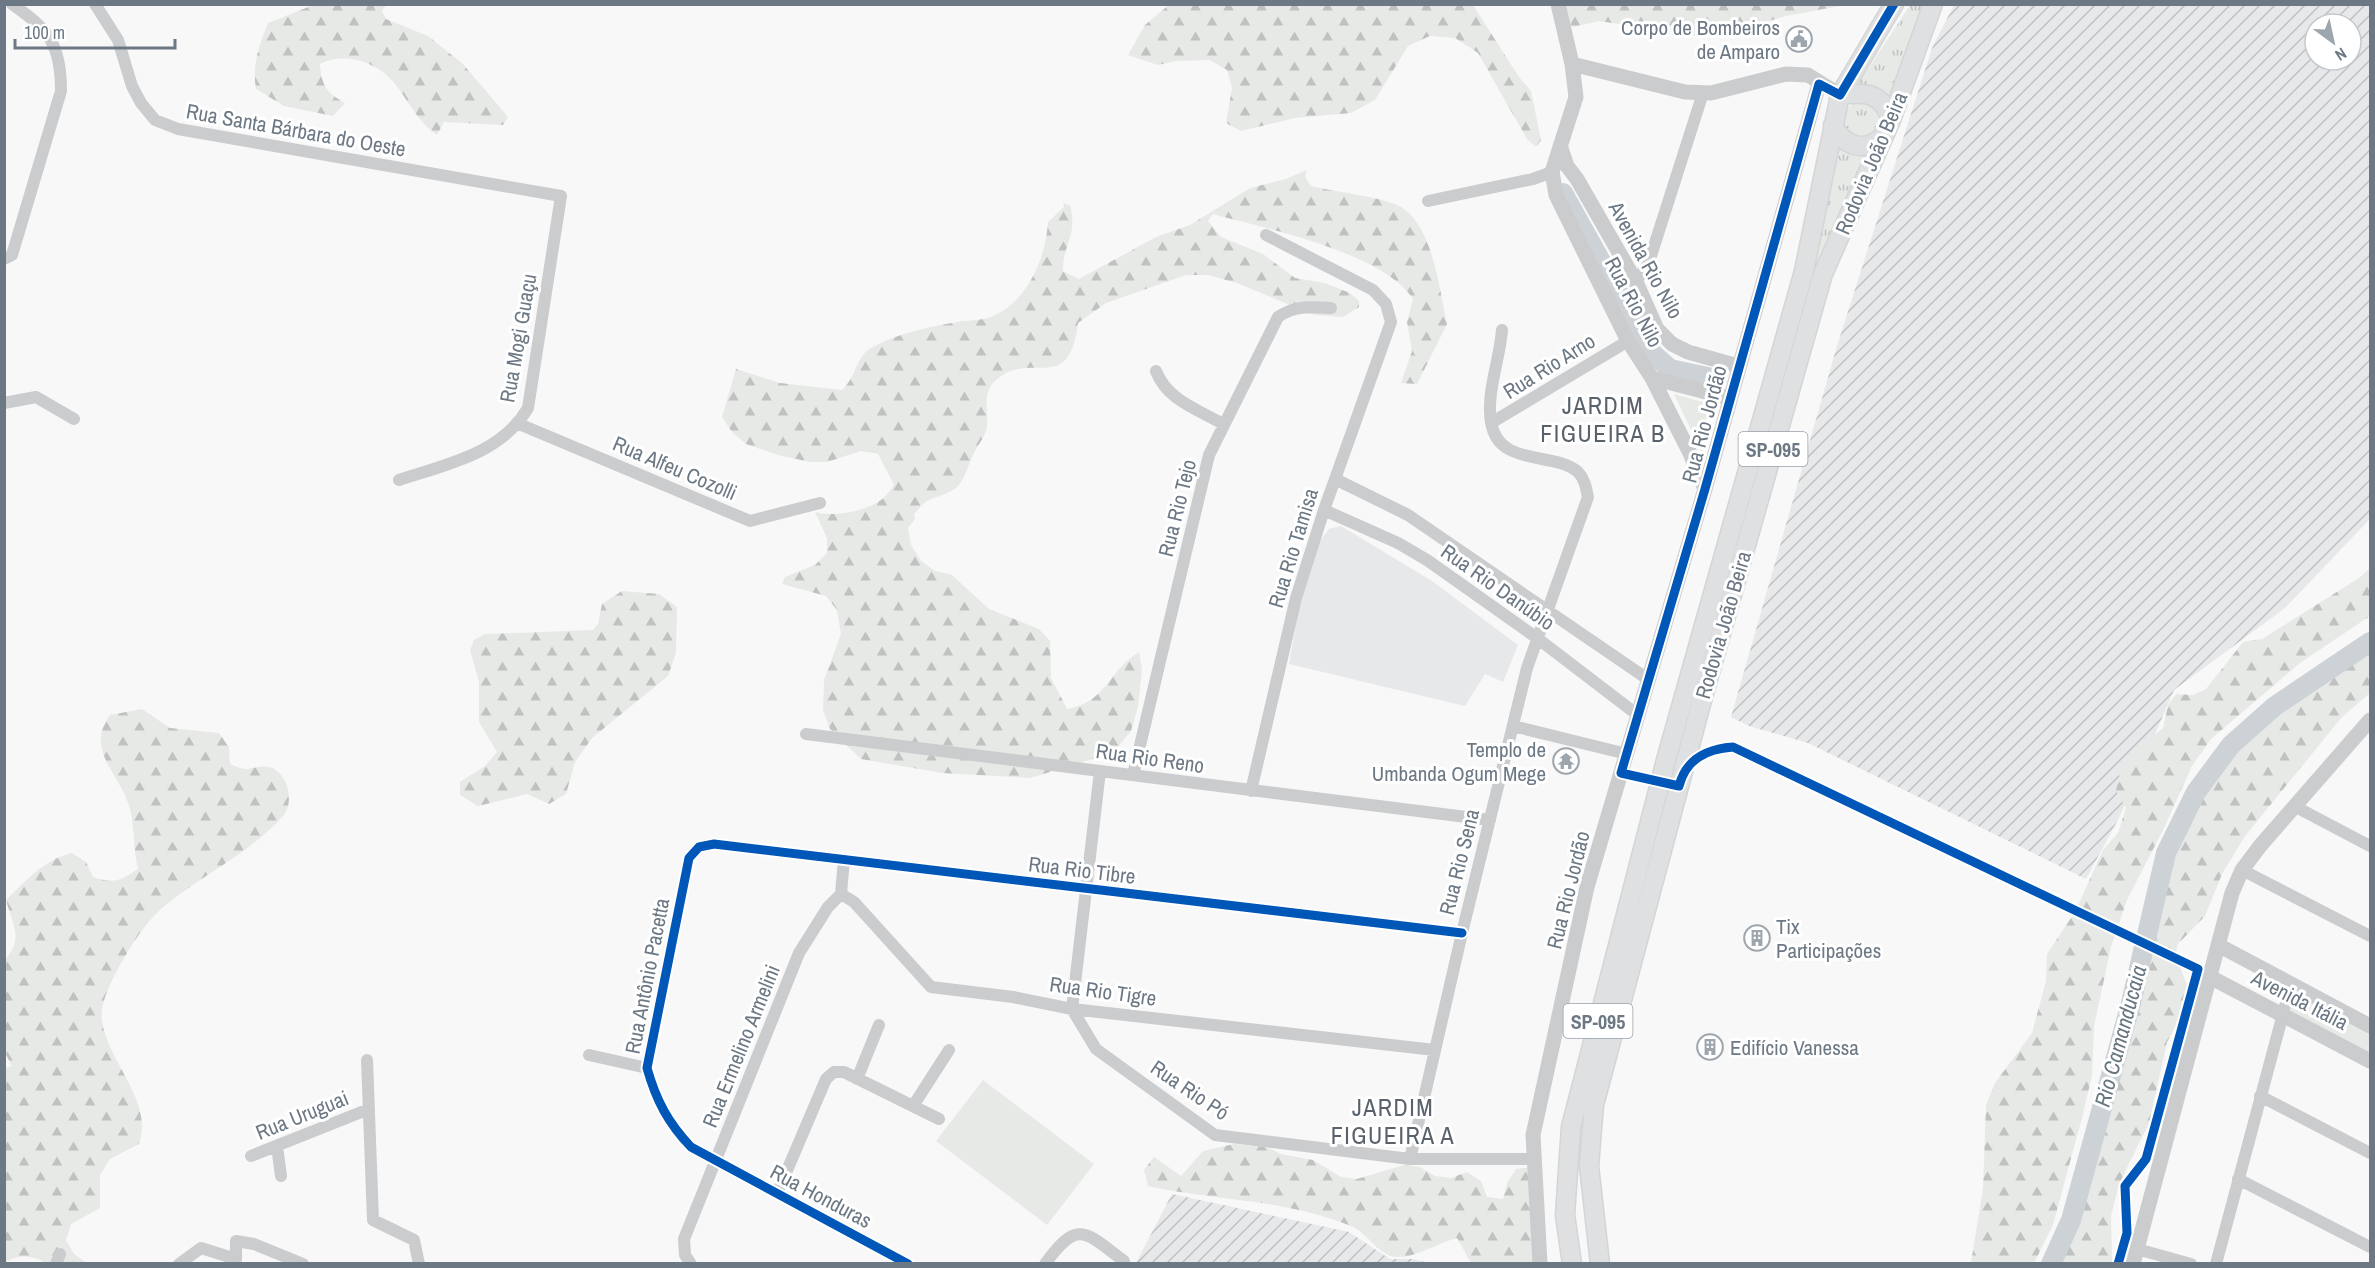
<svg xmlns="http://www.w3.org/2000/svg" width="2375" height="1268" viewBox="0 0 2375 1268" font-family="'Archivo Narrow',sans-serif">
  <style>
    .built { fill: #e7e8e9 }
    .industrial { fill: url(#industrial-furrows); fill-rule: evenodd }
    .grass { fill: url(#grass-tufts) }
    .forest { fill: url(#forest-firs) }
    .park { fill: #e7e9e6 }
    .lines { fill: none; stroke-linecap: round; stroke-linejoin: round }
    .river { stroke: #cdd2d6; stroke-width: 20 }
    .primary-casing { stroke: #d4d5d6; stroke-width: 21 }
    .minor { stroke: #cbccce; stroke-width: 12 }
    .tertiary { stroke: #cbccce; stroke-width: 15 }
    .primary { stroke: #dfe0e1; stroke-width: 18 }
    .cycleway-casing { stroke: #fff; stroke-width: 13 }
    .cycleway { stroke: #0057b8; stroke-width: 9 }
    .labels { text-anchor: middle; dominant-baseline: central; stroke-width: 6; stroke-linejoin: round; paint-order: stroke }
    .shield { fill: #fff; stroke: #98a0a9; stroke-width: 1.5 }
    .shield-label { font-size: 20px; font-weight: bold; fill: #6c7884 }
    .poi-label { font-size: 21px; fill: #6c7884; stroke: #fff; text-anchor: end }
    .street-label { font-size: 21px; fill: #6c7884; stroke: #fff }
    .water-label { font-size: 22px; font-style: italic; fill: #67777f; stroke: #fff }
    .quarter-label { font-size: 24px; letter-spacing: 1.5px; fill: #59616a; stroke: #fff }
  </style>
  <defs>
    <pattern id="industrial-furrows" width="10" height="10" patternUnits="userSpaceOnUse" patternTransform="scale(1.5)"><rect width="10" height="10" fill="#e7e8e9"/><path d="M-1 1l2-2M0 10L10 0M9 11l2-2" fill="none" stroke="#bfc1c2"/></pattern>
    <pattern id="grass-tufts" width="24" height="20" patternUnits="userSpaceOnUse" patternTransform="scale(1.5)"><rect width="24" height="20" fill="#e7e9e6"/><path d="M3 7l-1-3M5 7V3M7 7l1-3M15 17l-1-3M17 17v-4M19 17l1-3" fill="none" stroke="#bfc2c0"/></pattern>
    <pattern id="forest-firs" width="22" height="20" patternUnits="userSpaceOnUse" patternTransform="scale(1.5)"><rect width="22" height="20" fill="#e7e9e6"/><path d="M5 1l3.5 6h-7zM16 11l3.5 6h-7z" fill="#bfc2c0"/></pattern>
  </defs>
  <rect width="100%" height="100%" fill="#f8f8f8"/>
  <path class="built" d="M 1341,526 L 1432,581 L 1518,645 L 1503,682 L 1485,674 L 1465,706 L 1289,664 L 1301,595 L 1316,546 L 1329,529 Z"/>
  <path class="industrial" d="M 1954,5 L 2370,5 L 2370,519 L 2285,608 L 2174,690 L 2120,816 L 2086,879 L 1808,743 L 1749,726 L 1731,717 L 1837,346 L 1932,48 ZM 2315,24 L 2351,24 L 2351,60 L 2315,60 Z
    M 1172,1194 L 1349,1232 L 1390,1259 L 1412,1259 L 1430,1263 L 1136,1263 Z"/>
  <path class="grass" d="M 1910,5 L 1926,5 L 1890,99 L 1873,85 L 1858,84 Z
    M1843 120a18 18 0 1 1 36 0a18 18 0 1 1-36 0Z
    M 1836,143 C 1846,152 1852,157 1866,154 L 1813,271 Z"/>
  <path class="forest" d="M 316,4 L 386,5 L 382,11 L 386,19 L 428,36 L 463,64 L 508,117 L 503,125 L 444,122 L 437,135 C 417,121 410,103 395,84 C 378,62 345,51 320,64 C 321,85 327,93 345,103 L 333,116 L 284,106 L 256,89 C 252,64 259,46 268,23 Z
    M 1170,4 L 1473,5 L 1519,77 L 1531,91 L 1541,140 L 1536,147 L 1527,139 L 1478,53 L 1455,38 L 1430,36 L 1408,46 L 1375,100 L 1351,113 L 1295,118 L 1241,131 L 1226,123 L 1232,88 L 1227,70 L 1210,60 L 1176,61 L 1158,65 L 1128,55 L 1145,25 Z
    M 1561,5 L 1845,5 L 1786,16 L 1739,30 L 1697,36 L 1599,21 L 1573,27 L 1563,19 Z
    M 1307,170 L 1305,177 L 1311,186 C 1335,192 1376,196 1397,205 C 1433,221 1439,289 1447,324 L 1417,384 L 1401,383 L 1412,351 L 1407,322 L 1413,299 C 1382,252 1267,229 1213,214 L 1208,221 L 1221,237 L 1263,254 L 1295,278 L 1325,283 L 1350,293 L 1359,301 L 1359,307 L 1343,317 L 1314,315 L 1237,283 L 1208,275 L 1186,275 L 1106,303 L 1078,323 C 1069,397 1031,349 996,380 C 981,393 989,411 987,427 C 986,435 978,445 975,451 C 968,463 966,479 956,488 C 947,495 936,496 927,501 C 922,504 918,510 914,514 L 915,519 L 908,528 L 911,545 L 921,561 L 935,571 L 952,575 L 989,609 L 1039,629 L 1050,641 L 1051,678 L 1067,709 C 1107,702 1107,672 1139,652 L 1142,669 L 1138,707 L 1131,731 L 1113,753 L 1030,778 L 942,773 L 861,759 L 830,729 L 823,710 L 824,680 L 841,634 L 837,610 L 826,596 L 782,584 L 785,577 L 815,565 L 827,553 L 827,538 L 815,512 C 834,517 864,512 881,500 C 886,497 890,490 894,485 L 878,454 L 861,451 L 827,462 L 810,462 L 778,455 L 746,444 L 732,432 L 722,417 L 736,369 L 780,383 L 842,390 C 858,375 855,356 873,347 C 898,333 929,327 957,322 C 968,320 983,321 993,316 C 1028,301 1046,257 1048,222 L 1064,207 L 1063,203 L 1070,205 C 1078,237 1063,242 1063,271 L 1079,279 L 1156,237 L 1190,225 L 1250,188 L 1286,179 Z
    M 2370,568 L 2370,616 L 2300,663 L 2211,739 L 2192,766 L 2165,826 L 2127,900 L 2111,947 L 2094,1026 L 2092,1075 L 2083,1114 L 2053,1225 L 2034,1263 L 1971,1263 L 1983,1188 L 1986,1105 L 1995,1083 L 2032,1033 L 2046,981 L 2047,954 L 2075,912 L 2103,850 L 2118,833 L 2126,808 L 2116,791 L 2120,772 L 2134,752 L 2163,728 L 2168,705 L 2176,694 L 2193,695 L 2206,689 L 2243,642 L 2262,639 L 2359,578 Z
    M 622,591 L 659,594 L 677,607 L 676,653 L 668,676 L 592,738 L 575,762 L 566,794 L 549,804 L 527,794 L 478,806 L 460,795 L 460,782 L 485,766 L 497,752 L 479,722 L 479,682 L 470,650 L 474,640 L 485,634 L 593,630 L 598,624 L 602,604 Z
    M 2370,640 L 2370,693 L 2342,717 L 2245,836 L 2222,874 L 2205,916 L 2177,945 L 2176,958 L 2187,985 L 2175,1027 L 2167,1042 L 2149,1123 L 2119,1184 L 2111,1216 L 2112,1263 L 2060,1263 L 2064,1245 L 2122,1064 L 2128,1015 L 2139,967 L 2150,935 L 2156,886 L 2185,810 L 2233,738 L 2245,726 L 2299,689 L 2311,677 Z
    M 142,709 L 170,728 L 219,733 L 229,747 L 230,764 C 235,766 241,769 247,769 C 257,768 268,763 277,771 C 290,781 293,804 283,816 C 250,853 204,874 167,904 C 149,918 136,938 124,958 C 115,974 99,1002 102,1021 C 108,1063 154,1101 139,1144 L 110,1159 L 100,1175 L 100,1208 L 71,1224 L 66,1240 L 74,1254 L 87,1263 L 45,1263 C 32,1254 15,1255 5,1263 L 4,1068 L 12,1066 L 5,1053 L 5,960 C 24,937 13,926 6,900 C 27,880 43,860 72,853 L 86,862 L 93,877 C 114,884 120,881 138,869 C 133,849 135,829 130,809 C 121,774 84,751 110,715 Z
    M 1234,1144 L 1266,1147 L 1281,1154 L 1313,1160 L 1341,1177 L 1357,1179 L 1404,1165 L 1420,1167 L 1435,1176 L 1451,1178 L 1467,1172 L 1481,1181 L 1487,1197 L 1503,1199 L 1507,1183 L 1516,1169 L 1533,1167 L 1537,1264 L 1471,1263 L 1457,1238 C 1437,1243 1417,1258 1396,1257 C 1379,1256 1367,1232 1351,1226 C 1287,1199 1215,1201 1148,1186 L 1144,1170 L 1154,1157 L 1181,1176 L 1203,1151 Z"/>
  <path class="park" d="M 1674,394 L 1714,405 L 1703,456 Z
    M 2302,995 L 2370,1031 L 2370,1056 L 2291,1015 L 2291,1001 Z
    M 983,1080 L 1094,1164 L 1047,1225 L 936,1141 Z"/>
  <g class="lines">
    <path class="river" d="M 1563,193 L 1652,353 L 1670,369 L 1717,379
      M 2051,1264 L 2071,1220 L 2131,1003 L 2166,853 L 2196,792 L 2231,745 L 2275,706 L 2370,642"/>
    <g class="primary-casing">
      <path id="primary" d="M 1840,95 C 1866,92 1882,92 1891,120
        M 1833,125 C 1844,147 1866,154 1884,135
        M 1572,1264 L 1565,1215 L 1571,1127 L 1666,760 L 1804,271 L 1840,95 L 1894,4
        M 1600,1264 L 1589,1166 L 1594,1105 L 1701,704 L 1823,274 L 1891,120 L 1933,4"/>
    </g>
    <path class="minor" d="M 95,4 L 118,40 L 132,86 L 141,103 L 155,120 L 178,129 L 561,196 L 528,408 C 501,454 447,464 399,480
      M 1428,201 L 1533,179 L 1552,172
      M 4,259 L 12,255 L 61,91 C 61,44 49,30 12,4
      M 1636,282 L 1649,262 L 1703,93
      M 1156,371 C 1167,400 1197,409 1223,424
      M 4,403 L 36,397 L 74,419
      M 1491,423 L 1628,341
      M 519,424 L 750,521 L 820,503
      M 1335,479 L 1408,515 L 1649,680
      M 1324,510 L 1398,543 L 1427,560 L 1537,638 L 1639,716
      M 1513,726 L 1627,754
      M 806,734 L 1490,820
      M 1100,771 L 1072,1009 L 1096,1049 L 1215,1135 L 1410,1159 L 1532,1159
      M 1133,775 L 1209,455 L 1278,317 C 1295,305 1311,307 1331,308
      M 1251,791 L 1296,598 L 1324,510 L 1391,322 L 1386,304 L 1373,290 L 1266,235
      M 2294,806 L 2370,846
      M 844,859 L 841,894 L 854,902 L 931,987 L 1013,997 L 1072,1009 L 1435,1050
      M 2242,870 L 2370,936
      M 589,1055 L 647,1068
      M 367,1060 L 373,1220 L 414,1240 L 419,1264
      M 857,1079 L 879,1025
      M 2260,1096 L 2370,1153
      M 913,1106 L 949,1050
      M 277,1146 L 281,1176
      M 251,1156 L 369,1109
      M 1410,1159 L 1462,933 L 1527,668 L 1588,497 C 1586,488 1585,479 1578,472 C 1555,451 1498,468 1491,422 C 1486,393 1500,359 1502,330
      M 2238,1179 L 2370,1247
      M 777,1194 L 826,1079 L 834,1072 L 844,1072 L 939,1119
      M 2137,1249 L 2191,1264
      M 56,1264 L 60,1254
      M 179,1264 L 201,1248 L 236,1259 L 236,1241 L 254,1244 L 303,1264
      M 691,1264 L 685,1255 L 684,1239 L 799,953 L 828,907 L 841,894
      M 908,1264 L 691,1147 C 668,1123 656,1100 647,1068 L 689,858 L 699,847 L 714,844 L 1462,933
      M 1045,1264 C 1078,1218 1085,1232 1124,1261
      M 2216,1264 L 2291,984"/>
    <path class="tertiary" d="M 1558,4 L 1572,64 L 1576,97 L 1552,172 L 1556,195 L 1628,341 L 1652,378 L 1690,453 L 1705,489
      M 1572,64 L 1685,92 L 1711,93 L 1786,74 L 1808,75 L 1840,95
      M 1561,148 L 1567,166 L 1577,179 L 1636,282 L 1657,329 L 1672,344 L 1688,352 L 1738,366
      M 1652,378 L 1729,398
      M 2218,945 L 2370,1026
      M 2210,977 L 2370,1061
      M 1540,1264 L 1533,1135 L 1587,887 L 1705,489 L 1819,84
      M 2133,1264 L 2232,893 L 2242,870 L 2260,846 L 2370,720"/>
    <use href="#primary" class="primary"/>
    <g class="cycleway-casing">
      <path id="cycleway" d="M 1894,4 L 1840,95 L 1819,84 L 1705,489 L 1621,773 L 1679,786 C 1686,759 1706,749 1733,747 L 2198,969 L 2146,1159 L 2125,1186 L 2127,1233 L 2118,1264
        M 908,1264 L 691,1147 C 668,1123 656,1100 647,1068 L 689,858 L 699,847 L 714,844 L 1462,933"/>
    </g>
    <use href="#cycleway" class="cycleway"/>
  </g>
  <defs>
    <g id="civic-ring" transform="scale(1.35)"><circle r="9.5" fill="#fff" stroke="#9da5ad" stroke-width="1.5"/><path d="M-.6-6.5H3V-4.5H.6V-3L4-1V1h2V6H-6V1h2V-1L-.6-3ZM-1.2 2.5V6h2.4V2.5Z" fill="#9da5ad"/></g>
    <g id="temple-ring" transform="scale(1.35)"><circle r="9.5" fill="#fff" stroke="#9da5ad" stroke-width="1.5"/><path d="M0-6L5-2H3V0L6.5 2.5H4V6H1.5V3h-3V6H-4V2.5H-6.5L-3 0V-2H-5Z" fill="#9da5ad"/></g>
    <g id="building-ring" transform="scale(1.35)"><circle r="9.5" fill="#fff" stroke="#9da5ad" stroke-width="1.5"/><path d="M-4-6H4V6H1V3H-1V6H-4ZM-2.5-4.3h1.7v1.8h-1.7ZM.8-4.3h1.7v1.8H.8ZM-2.5-1h1.7V.8h-1.7ZM.8-1h1.7V.8H.8Z" fill="#9da5ad"/></g>
  </defs>
  <g fill-rule="evenodd">
    <use href="#civic-ring" x="1799" y="39"/>
    <use href="#temple-ring" x="1566" y="761"/>
    <use href="#building-ring" x="1757" y="938"/>
    <use href="#building-ring" x="1710" y="1047"/>
  </g>
  <g class="labels">
    <g class="shield">
      <rect x="1738.5" y="432" width="69" height="34" rx="4.5"/>
      <rect x="1563.5" y="1004" width="69" height="34" rx="4.5"/>
    </g>
    <g class="shield-label">
      <text x="1773" y="449">SP-095</text>
      <text x="1598" y="1021">SP-095</text>
    </g>
    <g class="poi-label">
      <text x="1780" y="27">Corpo de Bombeiros<tspan x="1780" dy="24">de Amparo</tspan></text>
      <text x="1546" y="749">Templo de<tspan x="1546" dy="24">Umbanda Ogum Mege</tspan></text>
      <text x="1776" y="926" text-anchor="start">Tix<tspan x="1776" dy="24">Participações</tspan></text>
      <text x="1730" y="1047" text-anchor="start">Edifício Vanessa</text>
    </g>
    <g class="street-label">
      <text transform="translate(296 130) rotate(10)">Rua Santa Bárbara do Oeste</text>
      <text transform="translate(1871 163) rotate(-67)">Rodovia João Beira</text>
      <text transform="translate(1646 260) rotate(61)">Avenida Rio Nilo</text>
      <text transform="translate(1634 302) rotate(62)">Rua Rio Nilo</text>
      <text transform="translate(518 338) rotate(-80)">Rua Mogi Guaçu</text>
      <text transform="translate(1549 366) rotate(-32)">Rua Rio Arno</text>
      <text transform="translate(1704 424) rotate(-75)">Rua Rio Jordão</text>
      <text transform="translate(675 468) rotate(23)">Rua Alfeu Cozolli</text>
      <text transform="translate(1177 508) rotate(-76)">Rua Rio Tejo</text>
      <text transform="translate(1293 548) rotate(-73)">Rua Rio Tamisa</text>
      <text transform="translate(1498 587) rotate(35)">Rua Rio Danúbio</text>
      <text transform="translate(1723 625) rotate(-74)">Rodovia João Beira</text>
      <text transform="translate(1150 758) rotate(8)">Rua Rio Reno</text>
      <text transform="translate(1459 862) rotate(-76)">Rua Rio Sena</text>
      <text transform="translate(1082 870) rotate(7)">Rua Rio Tibre</text>
      <text transform="translate(1568 890) rotate(-76)">Rua Rio Jordão</text>
      <text transform="translate(647 976) rotate(-79)">Rua Antônio Pacetta</text>
      <text transform="translate(1103 991) rotate(8)">Rua Rio Tigre</text>
      <text transform="translate(2300 1000) rotate(27)">Avenida Itália</text>
      <text transform="translate(741 1046) rotate(-68)">Rua Ermelino Armelini</text>
      <text transform="translate(1190 1090) rotate(34)">Rua Rio Pó</text>
      <text transform="translate(302 1115) rotate(-22)">Rua Uruguai</text>
      <text transform="translate(821 1196) rotate(28)">Rua Honduras</text>
    </g>
    <g class="water-label">
      <text transform="translate(2120 1036) rotate(-75)">Rio Camanducaia</text>
    </g>
    <g class="quarter-label">
      <text x="1603" y="405">JARDIM<tspan x="1603" dy="28">FIGUEIRA B</tspan></text>
      <text x="1393" y="1107">JARDIM<tspan x="1393" dy="28">FIGUEIRA A</tspan></text>
    </g>
  </g>
  <rect width="2375" height="1268" fill="none" stroke="#6c7884" stroke-width="12"/>
  <g transform="translate(2333 42) rotate(147)"><circle r="28" fill="#ffffff" stroke="#c4c9ce" stroke-width="1.5"/>
  <path d="M0-4.5L10 22L0 15L-10 22Z" fill="#9da5ad"/>
  <text y="-9" font-size="16" font-weight="bold" text-anchor="middle" fill="#6c7884">N</text>
  </g>
  <path d="M15 39v9h160v-9" fill="none" stroke="#6c7884" stroke-width="3"/>
  <text x="24" y="39" font-size="18" fill="#6c7884" stroke="#ffffff" stroke-width="4.5" paint-order="stroke">100 m</text>
</svg>
